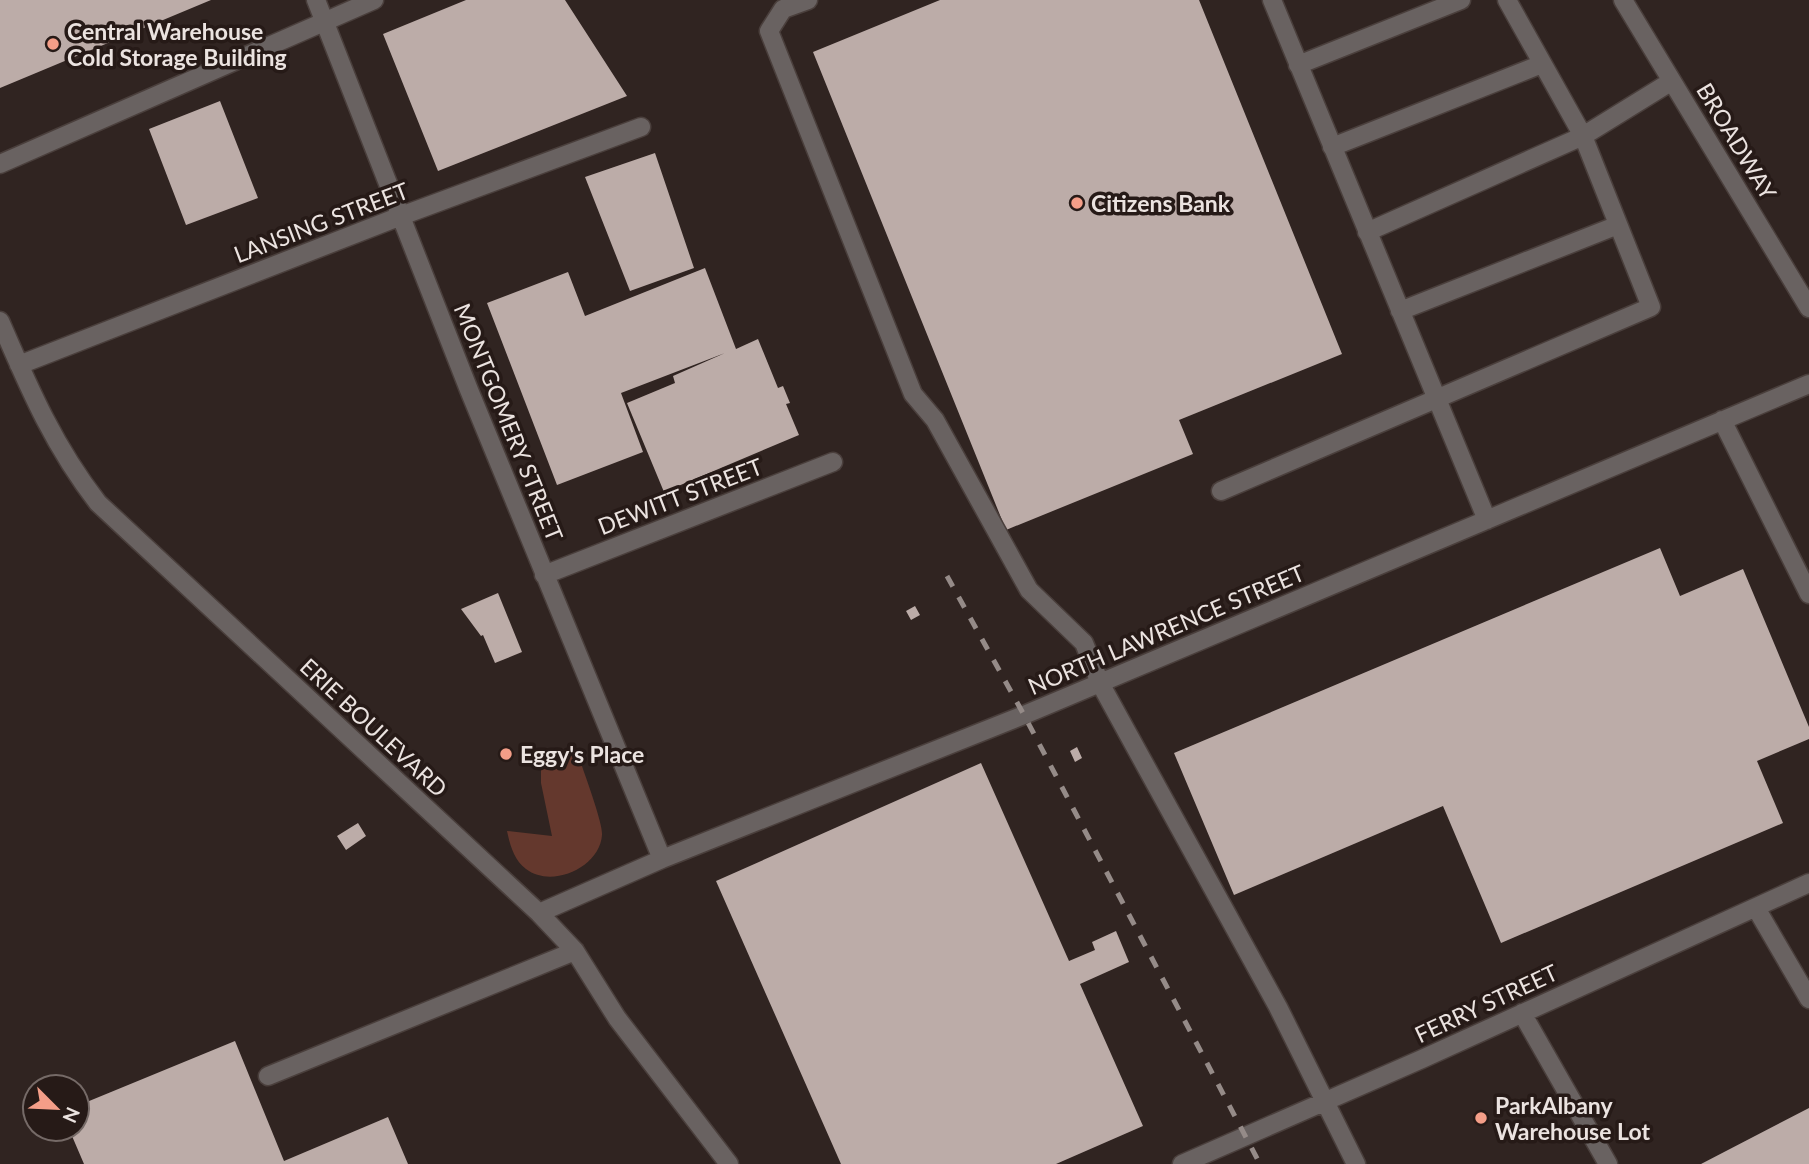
<svg xmlns="http://www.w3.org/2000/svg" width="1809" height="1164" viewBox="0 0 1809 1164" font-family="Lato,sans-serif">
  <style>
    .green { fill: #64382d }
    .building { fill: #bcaca8 }
    .lines { fill: none; stroke-linecap: round; stroke-linejoin: round }
    .minor-casing { stroke: #4a3f3c; stroke-width: 21 }
    .minor { stroke: #696261; stroke-width: 18 }
    .rail { stroke: #958b88; stroke-width: 5; stroke-dasharray: 12 12; stroke-linecap: butt }
    .poi-dot { fill: #f49e88; stroke: #261a17; stroke-width: 2.5 }
    .labels { text-anchor: middle; dominant-baseline: central; stroke-width: 7; stroke-linejoin: round; paint-order: stroke }
    .poi-label { font-size: 23px; font-weight: bold; fill: #ebe3e0; stroke: #261a17; text-anchor: start }
    .street-label { font-size: 23px; fill: #ebe3e0; stroke: #261a17 }
  </style>
  <rect width="100%" height="100%" fill="#302421"/>
  <path class="green" d="M 577,751 C 582,768 603,822 602,835 C 600,867 552,889 526,869 C 514,860 510,845 507,831 L 552,836 L 541,783 L 541,766 Z"/>
  <path class="building" d="M 0,0 L 211,0 L 0,88 Z
    M 466,0 L 565,0 L 627,96 L 438,171 L 383,34 Z
    M 940,0 L 1199,0 L 1342,354 L 1179,420 L 1193,454 L 1006,530 L 813,52 Z
    M 220,101 L 258,198 L 186,225 L 149,129 Z
    M 655,153 L 694,268 L 630,291 L 585,177 Z
    M 705,268 L 736,349 L 758,339 L 778,388 L 783,386 L 790,403 L 786,404 L 799,435 L 664,492 L 627,403 L 675,383 L 673,376 L 725,353 L 621,393 L 643,452 L 557,485 L 487,303 L 568,272 L 585,316 Z
    M 1660,548 L 1680,596 L 1743,569 L 1809,727 L 1809,739 L 1757,761 L 1783,823 L 1501,943 L 1443,806 L 1234,895 L 1174,753 Z
    M 498,593 L 522,652 L 495,663 L 483,635 L 481,636 L 461,609 Z
    M 915,606 L 920,615 L 911,620 L 906,611 Z
    M 1077,747 L 1082,758 L 1075,762 L 1070,751 Z
    M 981,763 L 1069,961 L 1095,950 L 1092,942 L 1116,931 L 1129,962 L 1080,984 L 1143,1126 L 1056,1164 L 841,1164 L 716,881 Z
    M 358,823 L 366,836 L 346,850 L 337,836 Z
    M 235,1041 L 284,1161 L 388,1117 L 408,1164 L 84,1164 L 69,1129 L 77,1129 L 77,1106 Z
    M 1809,1108 L 1809,1164 L 1701,1164 Z"/>
  <g class="lines">
    <g class="minor-casing">
      <path id="minor" d="M 316,0 L 469,390 L 662,859
        M 808,0 L 783,9 L 769,31 L 913,394 L 935,420 L 1029,590 L 1084,643 L 1100,683 L 1278,1007 L 1356,1164
        M 1272,0 L 1487,520
        M 1623,0 L 1809,308
        M 1298,65 L 1461,0
        M 1332,147 L 1542,64
        M 0,164 L 374,0
        M 1367,232 L 1583,136 L 1507,0
        M 1400,311 L 1618,225
        M 0,321 C 29,388 53,445 98,503 L 539,913 L 575,951 L 617,1018 L 729,1164
        M 19,365 L 401,216 L 641,127
        M 1722,420 L 1809,594
        M 1221,491 L 1651,307 L 1583,136 L 1672,81
        M 544,575 L 833,462
        M 1756,908 L 1809,999
        M 539,913 L 662,859 L 1024,715 L 1809,384
        M 1522,1013 L 1608,1164
        M 268,1076 L 575,951
        M 1182,1164 L 1422,1059 L 1809,883"/>
    </g>
    <use href="#minor" class="minor"/>
    <path class="rail" d="M 947,576 L 1024,715 L 1260,1164"/>
  </g>
  <g class="poi-dot">
    <circle cx="53" cy="44" r="7"/>
    <circle cx="1077" cy="203" r="7"/>
    <circle cx="506" cy="754" r="7"/>
    <circle cx="1481" cy="1118" r="7"/>
  </g>
  <g class="labels">
    <g class="poi-label">
      <text x="67" y="31">Central Warehouse<tspan x="67" dy="26">Cold Storage Building</tspan></text>
      <text x="1091" y="203">Citizens Bank</text>
      <text x="520" y="754">Eggy's Place</text>
      <text x="1495" y="1105">ParkAlbany<tspan x="1495" dy="26">Warehouse Lot</tspan></text>
    </g>
    <g class="street-label">
      <text transform="translate(1737 141) rotate(59)">BROADWAY</text>
      <text transform="translate(321 222) rotate(-21)">LANSING STREET</text>
      <text transform="translate(509 422) rotate(68)">MONTGOMERY STREET</text>
      <text transform="translate(680 496) rotate(-21)">DEWITT STREET</text>
      <text transform="translate(1166 629) rotate(-23)">NORTH LAWRENCE STREET</text>
      <text transform="translate(374 727) rotate(43)">ERIE BOULEVARD</text>
      <text transform="translate(1486 1003) rotate(-25)">FERRY STREET</text>
    </g>
  </g>
  <g transform="translate(56 1108) rotate(114)"><circle r="33" fill="#261a17" stroke="#756a67" stroke-width="2"/>
  <path d="M0-5L12 26L0 18L-12 26Z" fill="#f49e88"/>
  <text y="-10" font-size="19" font-weight="bold" text-anchor="middle" fill="#ebe3e0">N</text>
  </g>
</svg>
